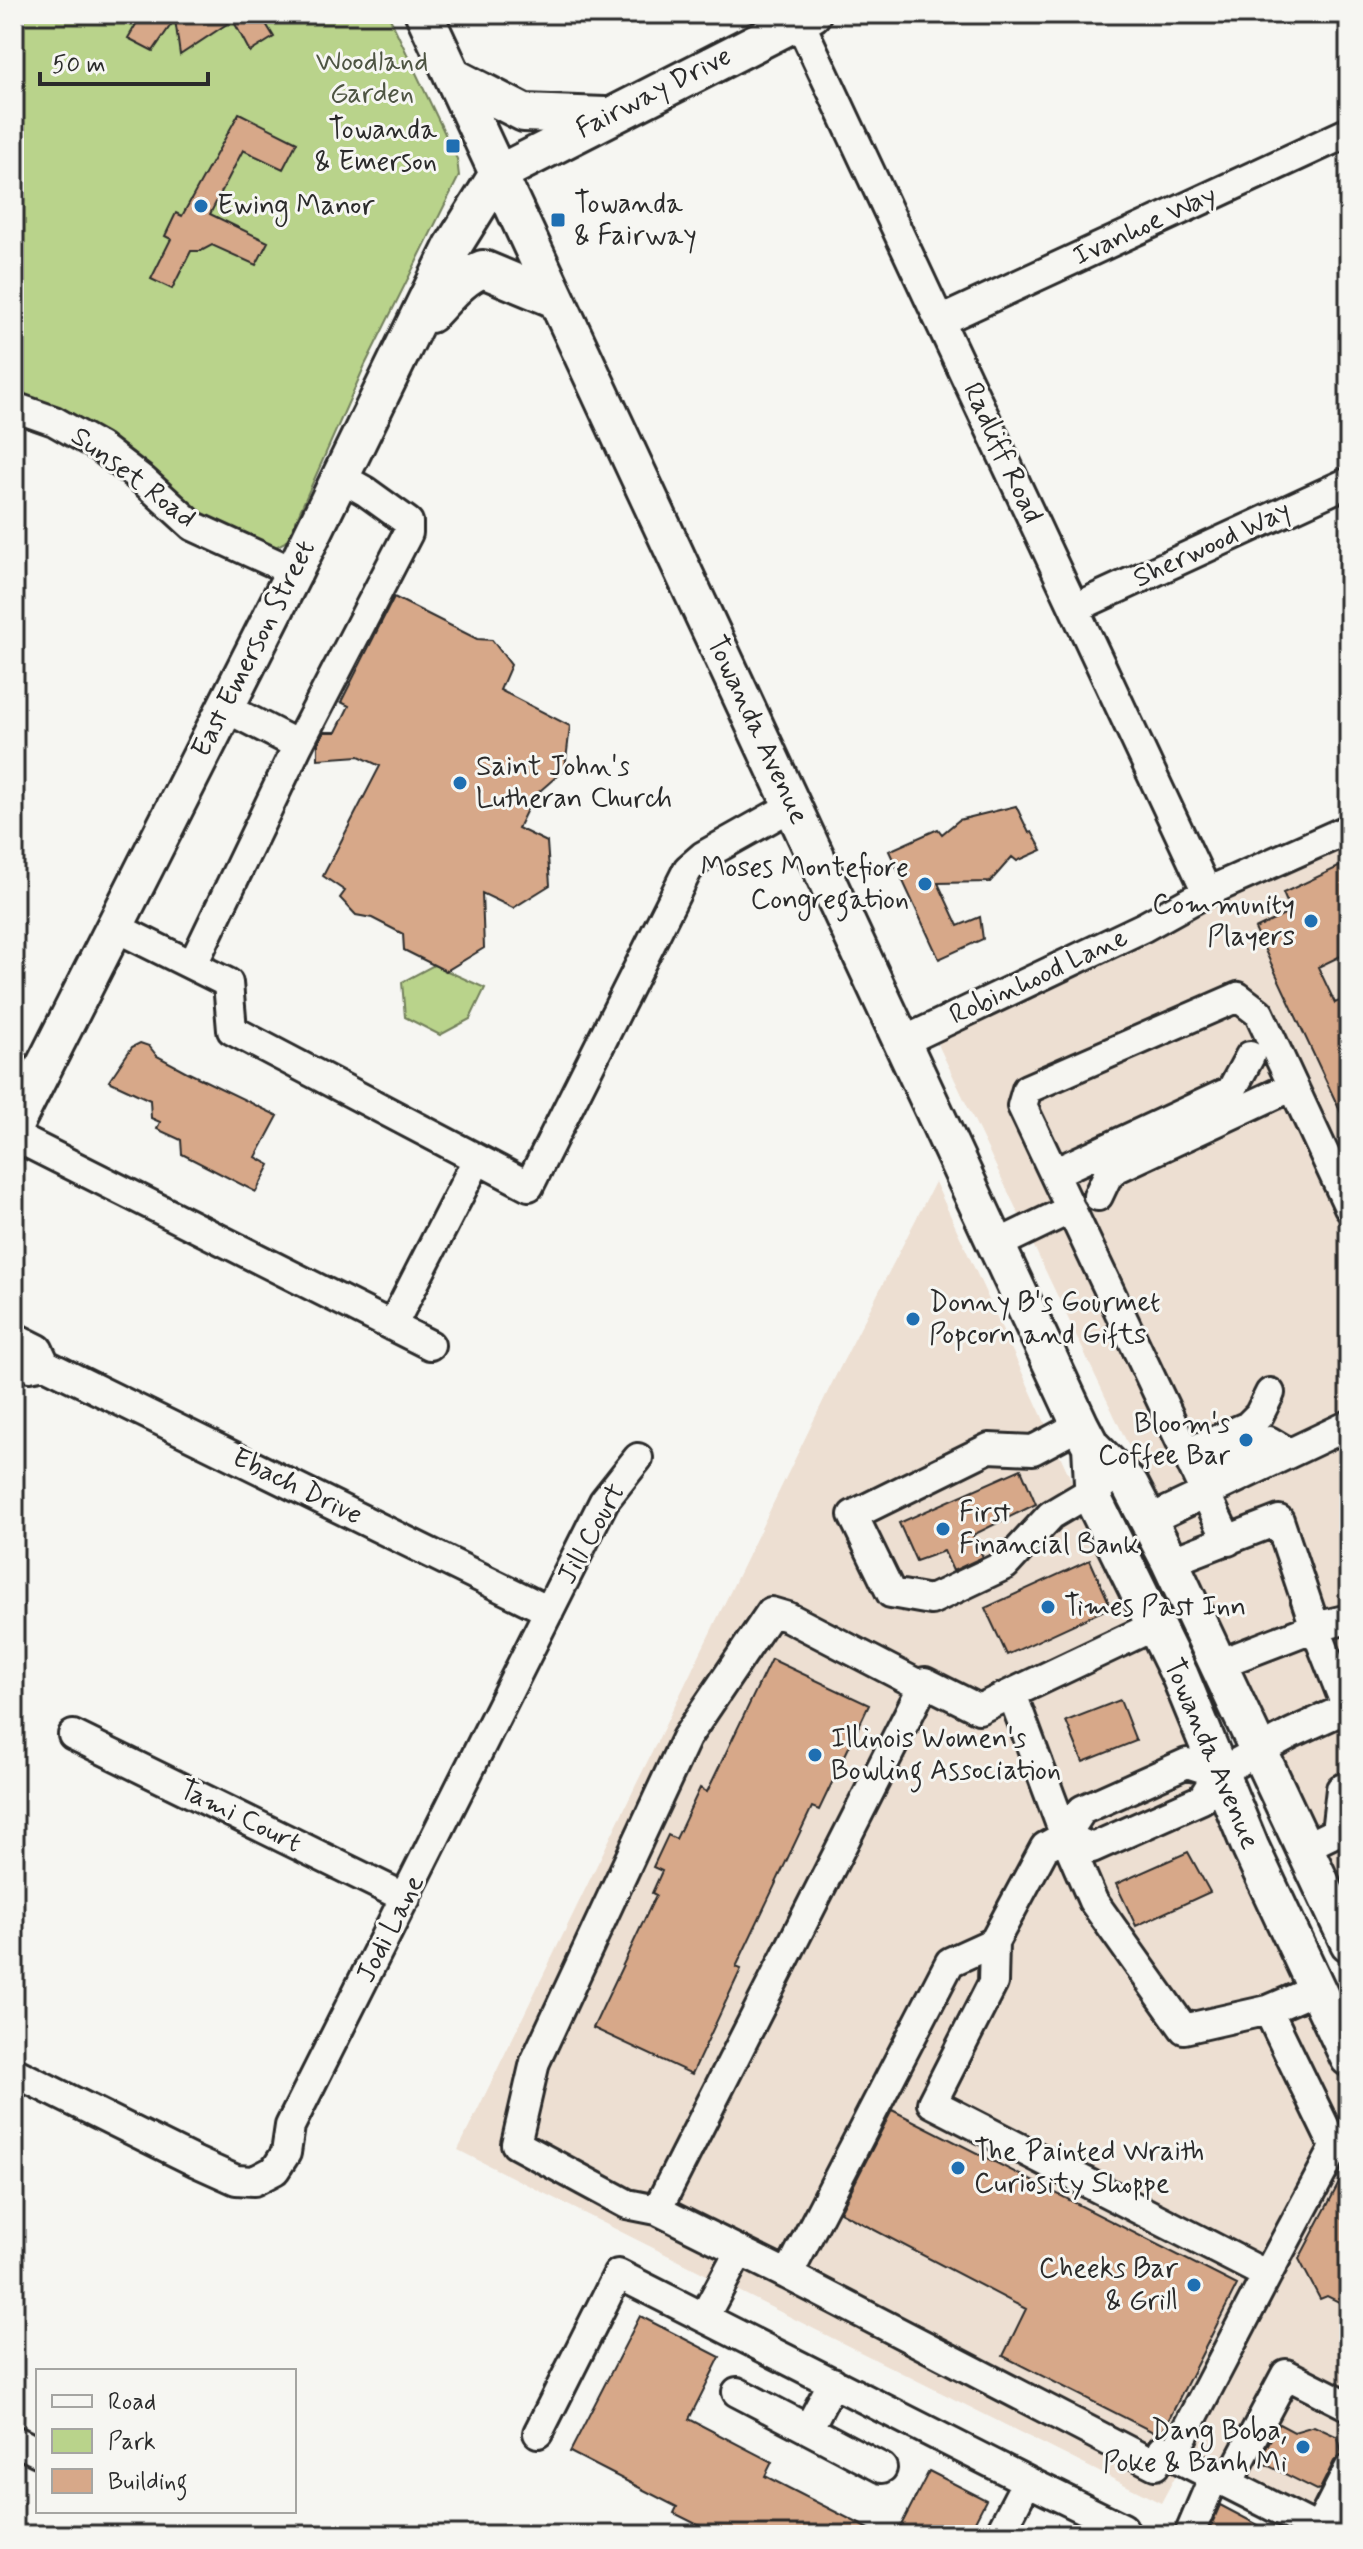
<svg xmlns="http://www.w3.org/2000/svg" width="1363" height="2549" viewBox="0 0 1363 2549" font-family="Mynerve,sans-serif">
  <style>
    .built { fill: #eddfd2 }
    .green { fill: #b9d38b; stroke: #727f5b; stroke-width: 2 }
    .building { fill: #d7a889; stroke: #2b2b2b; stroke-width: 2 }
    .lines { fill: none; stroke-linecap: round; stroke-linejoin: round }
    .minor-casing { stroke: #2b2b2b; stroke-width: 34 }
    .major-casing { stroke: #2b2b2b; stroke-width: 42 }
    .minor { stroke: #f6f6f2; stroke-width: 28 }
    .major { stroke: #f6f6f2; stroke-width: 36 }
    .poi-dot { fill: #1f6fb2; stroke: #f6f6f2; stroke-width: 3 }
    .labels { text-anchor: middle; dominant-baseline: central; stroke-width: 6; stroke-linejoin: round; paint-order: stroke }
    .park-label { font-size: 28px; fill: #4e5543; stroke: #f6f6f2 }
    .street-label { font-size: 28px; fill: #2b2b2b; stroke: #f6f6f2 }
    .poi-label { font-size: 28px; fill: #2b2b2b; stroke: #f6f6f2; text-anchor: start }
  </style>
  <rect width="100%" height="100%" fill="#f6f6f2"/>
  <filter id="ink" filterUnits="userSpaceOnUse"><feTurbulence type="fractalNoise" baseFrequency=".0125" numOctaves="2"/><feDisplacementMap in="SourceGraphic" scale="16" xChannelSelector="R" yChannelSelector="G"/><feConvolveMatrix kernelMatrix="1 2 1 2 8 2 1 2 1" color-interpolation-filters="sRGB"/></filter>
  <g filter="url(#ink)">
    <path class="built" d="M 1349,817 L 1349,1910 L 925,1017 Z
      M 935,1182 L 1349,2087 L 1349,2535 L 1297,2535 L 1177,2473 L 1161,2503 L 458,2150 L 830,1387 Z"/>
    <path class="green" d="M 14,14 L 388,14 L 457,159 L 459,176 L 365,365 L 289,536 L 285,542 L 274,548 L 230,534 L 111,444 L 14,400 Z
      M 434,965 L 485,988 L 470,1019 L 440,1035 L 405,1017 L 402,982 Z"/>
    <path class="building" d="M 142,14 L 260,14 L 274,37 L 250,52 L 233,20 L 180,55 L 175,19 L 153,51 L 128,38 Z
      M 239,113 L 297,142 L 283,169 L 243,150 L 210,214 L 268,242 L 256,265 L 212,245 L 201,251 L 191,251 L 172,289 L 151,279 L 171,239 L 165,236 L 176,213 L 182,216 Z
      M 394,597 L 477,639 L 492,640 L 511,665 L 500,690 L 570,726 L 565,769 L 533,797 L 518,828 L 547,842 L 550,885 L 513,908 L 482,893 L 484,948 L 446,971 L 404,950 L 403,934 L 372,918 L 356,915 L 340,898 L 345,891 L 323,876 L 380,766 L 359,756 L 318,759 L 318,744 L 324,732 L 336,732 L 349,706 L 341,702 Z
      M 1016,806 L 1029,833 L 1032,832 L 1042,850 L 1017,861 L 1012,857 L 990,882 L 938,883 L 958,926 L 980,917 L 983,939 L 939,959 L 889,851 L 938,829 L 942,834 L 959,820 Z
      M 1349,862 L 1349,952 L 1318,967 L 1335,1003 L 1349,997 L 1349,1130 L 1255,929 L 1291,912 L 1283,893 Z
      M 140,1043 L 149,1046 L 157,1056 L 187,1072 L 278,1116 L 256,1157 L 270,1165 L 256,1192 L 182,1154 L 181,1140 L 157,1129 L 160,1122 L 151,1118 L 150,1100 L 109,1081 L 132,1047 Z
      M 1021,1469 L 1036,1504 L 973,1535 L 983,1557 L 953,1571 L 944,1551 L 916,1561 L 899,1523 Z
      M 1090,1560 L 1111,1607 L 1007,1655 L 985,1608 Z
      M 771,1659 L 869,1705 L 819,1810 L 812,1807 L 736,1967 L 741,1969 L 692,2074 L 593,2028 L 656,1895 L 652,1893 L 662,1871 L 653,1867 L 668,1835 L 676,1839 L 700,1788 L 707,1792 Z
      M 1120,1700 L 1136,1741 L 1083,1762 L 1066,1721 Z
      M 1188,1852 L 1210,1892 L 1136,1926 L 1116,1884 Z
      M 892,2110 L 1237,2285 L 1162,2433 L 1157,2434 L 1003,2356 L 1026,2309 L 840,2212 Z
      M 1349,2164 L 1349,2307 L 1327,2296 L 1320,2299 L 1299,2259 Z
      M 640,2316 L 720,2357 L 689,2419 L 772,2462 L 765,2476 L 881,2535 L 718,2535 L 674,2513 L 677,2507 L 570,2452 Z
      M 1279,2424 L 1294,2432 L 1314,2426 L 1338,2437 L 1342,2454 L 1334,2461 L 1320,2489 L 1317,2490 L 1259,2461 Z
      M 929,2471 L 986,2500 L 968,2535 L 896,2535 Z
      M 1220,2505 L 1277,2535 L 1207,2535 Z"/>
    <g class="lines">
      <g class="minor-casing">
        <path id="minor" d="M 796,14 L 1207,892
          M 940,321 L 1349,132
          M 14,407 L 54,421 L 100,447 L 144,481 L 193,526 L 294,572
          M 1075,608 L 1349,482
          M 226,708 L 298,745
          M 115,927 L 228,983 L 232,1030 L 529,1186 L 688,869 L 703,856 L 792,806
          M 193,964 L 298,745 L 408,533 L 408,522 L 365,491 L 340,477
          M 902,1042 L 1144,927 L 1207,892 L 1349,829
          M 14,1136 L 430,1345
          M 1054,1173 L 1231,1091 L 1250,1056
          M 1098,1196 L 1107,1177 L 1117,1168 L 1293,1086
          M 996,1245 L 1071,1209
          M 392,1326 L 477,1160
          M 14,1337 L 38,1349 L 45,1364 L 29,1367 L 14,1359
          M 45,1364 L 549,1611
          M 1080,1425 L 1033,1450 L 989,1448 L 853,1515 L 891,1593 L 931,1600 L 1005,1565 L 1051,1515 L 1110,1480
          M 1187,1453 L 1248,1426 L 1259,1415 L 1270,1393
          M 1220,1465 L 1269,1441 L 1289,1453
          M 1149,1520 L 1349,1425
          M 1228,1541 L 1022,1106 L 1027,1089 L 1238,997 L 1259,1013 L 1349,1207
          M 1170,1562 L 1279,1520 L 1315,1627 L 1219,1664
          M 1156,1625 L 979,1709 L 925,1682 L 657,2210 L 788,2275 L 950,1962 L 994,1942 L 1045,1847 L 1065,1836 L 1082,1810 L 1187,1763 L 1218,1773
          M 1012,1694 L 1065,1836 L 1093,1901 L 1184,2029 L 1268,2010
          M 1347,1708 L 1315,1627 L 1349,1619
          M 73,1735 L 406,1898
          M 1218,1773 L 1292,1733 L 1349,1707
          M 1065,1836 L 1092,1848 L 1202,1799 L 1218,1773
          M 1305,1847 L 1336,1832 L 1341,1789 L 1349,1786
          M 994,1942 L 993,1983 L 932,2103 L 1267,2275 L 1173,2455
          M 14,2072 L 196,2162 L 236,2180 L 254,2181 L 275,2170 L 286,2153 L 290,2126 L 604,1501 L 638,1458
          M 657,2210 L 627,2204 L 516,2144 L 535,2062 L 686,1738 L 771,1612 L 788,1617 L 923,1687
          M 788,2275 L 1155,2465 L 1162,2450 L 1329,2535
          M 1267,2275 L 1335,2148 L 1268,2010 L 1317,1989
          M 704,2317 L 739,2252
          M 833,2382 L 808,2429 L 882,2468
          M 737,2392 L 808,2429
          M 538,2433 L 618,2274 L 1027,2481 L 999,2535
          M 14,2440 L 38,2452
          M 1027,2481 L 1123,2528
          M 1228,2483 L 1286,2374 L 1349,2406
          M 1318,2530 L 1349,2469
          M 1189,2535 L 1214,2476"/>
      </g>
      <g class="major-casing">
        <path id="major" d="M 424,14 L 1080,1425 L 1091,1446 L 1130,1485 L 1170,1562 L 1349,1943
          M 454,77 L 524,113 L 605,116
          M 430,314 C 446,298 461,277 483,269 L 555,299
          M 14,1126 L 294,572 L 453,246 L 498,174 L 812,14
          M 1091,1446 L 1094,1501 L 1180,1676 L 1251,1849 L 1349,2058"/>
      </g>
      <use href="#minor" class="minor"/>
      <use href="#major" class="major"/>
    </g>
  </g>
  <g class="poi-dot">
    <rect x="445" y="138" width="16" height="16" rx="4"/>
    <circle cx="201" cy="206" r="8"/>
    <rect x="550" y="212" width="16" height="16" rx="4"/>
    <circle cx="460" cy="783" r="8"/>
    <circle cx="925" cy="884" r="8"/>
    <circle cx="1311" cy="921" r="8"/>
    <circle cx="913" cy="1319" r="8"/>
    <circle cx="1246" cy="1440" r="8"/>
    <circle cx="943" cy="1529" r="8"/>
    <circle cx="1048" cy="1607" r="8"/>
    <circle cx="815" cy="1755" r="8"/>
    <circle cx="958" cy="2168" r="8"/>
    <circle cx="1194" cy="2285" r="8"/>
    <circle cx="1303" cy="2447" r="8"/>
  </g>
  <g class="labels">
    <g class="park-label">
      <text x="372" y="62">Woodland<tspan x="372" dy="32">Garden</tspan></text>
    </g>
    <g class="street-label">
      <text transform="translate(654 93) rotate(-27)">Fairway Drive</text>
      <text transform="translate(1145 226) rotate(-25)">Ivanhoe Way</text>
      <text transform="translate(1002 453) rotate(65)">Radliff Road</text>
      <text transform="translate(133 478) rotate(37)">Sunset Road</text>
      <text transform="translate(1212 545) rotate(-25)">Sherwood Way</text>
      <text transform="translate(254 649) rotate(-63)">East Emerson Street</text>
      <text transform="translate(757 730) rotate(65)">Towanda Avenue</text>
      <text transform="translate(1039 977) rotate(-25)">Robinhood Lane</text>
      <text transform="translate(297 1487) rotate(26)">Ebach Drive</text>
      <text transform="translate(592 1534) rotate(-61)">Jill Court</text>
      <text transform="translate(1211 1754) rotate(67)">Towanda Avenue</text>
      <text transform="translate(240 1817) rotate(26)">Tami Court</text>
      <text transform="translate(391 1929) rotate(-63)">Jodi Lane</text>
    </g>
    <g class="poi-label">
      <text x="437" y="130" text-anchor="end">Towanda<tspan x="437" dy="32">&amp; Emerson</tspan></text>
      <text x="574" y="204">Towanda<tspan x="574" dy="32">&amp; Fairway</tspan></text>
      <text x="217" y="206">Ewing Manor</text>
      <text x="476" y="767">Saint John's<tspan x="476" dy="32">Lutheran Church</tspan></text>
      <text x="909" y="868" text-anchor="end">Moses Montefiore<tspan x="909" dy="32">Congregation</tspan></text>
      <text x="1295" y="905" text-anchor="end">Community<tspan x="1295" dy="32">Players</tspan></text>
      <text x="929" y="1303">Donny B's Gourmet<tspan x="929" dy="32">Popcorn and Gifts</tspan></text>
      <text x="1230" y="1424" text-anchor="end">Bloom's<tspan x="1230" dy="32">Coffee Bar</tspan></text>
      <text x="959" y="1513">First<tspan x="959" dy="32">Financial Bank</tspan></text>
      <text x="1064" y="1607">Times Past Inn</text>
      <text x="831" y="1739">Illinois Women's<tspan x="831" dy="32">Bowling Association</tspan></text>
      <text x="974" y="2152">The Painted Wraith<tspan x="974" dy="32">Curiosity Shoppe</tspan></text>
      <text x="1178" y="2269" text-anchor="end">Cheeks Bar<tspan x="1178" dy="32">&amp; Grill</tspan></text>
      <text x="1287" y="2431" text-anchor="end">Dang Boba,<tspan x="1287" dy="32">Poke &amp; Banh Mi</tspan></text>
    </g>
  </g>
  <rect width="1363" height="2549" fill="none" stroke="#f6f6f2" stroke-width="48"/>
  <rect x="24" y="24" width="1315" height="2501" fill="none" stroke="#2b2b2b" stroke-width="3" filter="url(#ink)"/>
  <rect x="36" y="2369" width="260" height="144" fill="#f6f6f2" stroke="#a5a5a2" stroke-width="2"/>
  <rect x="52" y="2395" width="40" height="12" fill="#f6f6f2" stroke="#a5a5a2" stroke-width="2"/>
  <text x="108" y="2409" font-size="24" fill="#2b2b2b">Road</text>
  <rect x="52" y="2429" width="40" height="24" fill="#b9d38b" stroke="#a5a5a2" stroke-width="2"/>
  <text x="108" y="2449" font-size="24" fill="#2b2b2b">Park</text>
  <rect x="52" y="2469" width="40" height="24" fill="#d7a889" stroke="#a5a5a2" stroke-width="2"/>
  <text x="108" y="2489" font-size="24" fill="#2b2b2b">Building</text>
  <path d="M40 72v12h168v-12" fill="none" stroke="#2b2b2b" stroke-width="4"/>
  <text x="52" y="72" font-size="24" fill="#2b2b2b" stroke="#f6f6f2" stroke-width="6" paint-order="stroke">50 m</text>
</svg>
